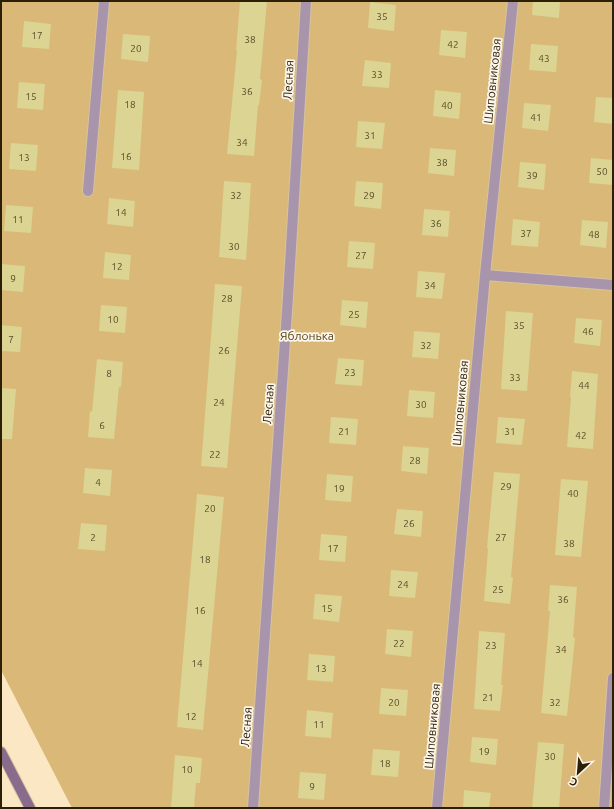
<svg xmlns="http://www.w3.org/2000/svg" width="614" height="809" viewBox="0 0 614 809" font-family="Ubuntu,sans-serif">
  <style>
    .green { fill: #dab877 }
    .building { fill: #dbd492 }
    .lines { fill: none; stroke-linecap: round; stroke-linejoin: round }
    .street-casing { stroke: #d6c3a1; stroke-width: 12 }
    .secondary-casing { stroke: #d6c3a1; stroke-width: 12 }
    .street { stroke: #a995ab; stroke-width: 10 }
    .secondary { stroke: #896c8c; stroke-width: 10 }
    .labels { text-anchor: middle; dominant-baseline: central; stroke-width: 3.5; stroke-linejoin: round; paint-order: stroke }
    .number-label { font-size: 10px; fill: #574c29 }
    .street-label { font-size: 12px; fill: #2b1f06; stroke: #fdf6ea }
    .park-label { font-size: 12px; fill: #59441a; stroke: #fdf6ea }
  </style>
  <rect width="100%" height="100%" fill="#fbe7c3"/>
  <path class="green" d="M 1,1 L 613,1 L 613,808 L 72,808 L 1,670 Z"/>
  <path class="building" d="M 240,1 L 267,1 L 260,79 L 262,80 L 259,105 L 258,105 L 254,156 L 227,154 L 237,51 L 236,51 Z
    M 533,1 L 560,1 L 559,18 L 532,15 Z
    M 370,2 L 396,5 L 394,31 L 368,28 Z
    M 24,21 L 51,24 L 49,49 L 22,47 Z
    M 441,30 L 467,32 L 465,58 L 439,55 Z
    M 123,34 L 150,36 L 148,62 L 121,59 Z
    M 531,44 L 558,46 L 556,72 L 529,70 Z
    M 365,60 L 391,63 L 389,88 L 362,86 Z
    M 19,82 L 45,84 L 43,110 L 17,108 Z
    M 118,90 L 144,92 L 139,170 L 112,168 Z
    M 435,90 L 461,93 L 459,119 L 433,116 Z
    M 596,97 L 613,98 L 613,124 L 594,122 Z
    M 524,103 L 551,105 L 548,131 L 522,128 Z
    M 358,121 L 385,123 L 382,149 L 356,147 Z
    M 11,143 L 38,145 L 36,171 L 9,169 Z
    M 430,148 L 456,150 L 454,176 L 428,173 Z
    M 591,158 L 613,160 L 613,185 L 589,183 Z
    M 520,162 L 546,164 L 544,190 L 518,187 Z
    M 224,181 L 251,183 L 246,260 L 219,257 Z
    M 356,181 L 383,183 L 381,209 L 354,206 Z
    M 109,198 L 135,201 L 133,227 L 107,224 Z
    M 6,205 L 33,207 L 31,233 L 4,231 Z
    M 424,209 L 450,211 L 448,237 L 422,235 Z
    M 513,219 L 540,222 L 538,247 L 511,245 Z
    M 582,220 L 608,222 L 606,248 L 580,245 Z
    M 349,241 L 375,243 L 373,269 L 347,267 Z
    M 105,252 L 131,255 L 129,280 L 103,278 Z
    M 1,264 L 25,266 L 23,292 L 1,290 Z
    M 418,271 L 445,273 L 442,299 L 416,297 Z
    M 215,284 L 242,286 L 227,468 L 201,466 Z
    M 342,300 L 368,302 L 366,328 L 340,325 Z
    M 101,305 L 127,307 L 125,333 L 99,331 Z
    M 506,311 L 533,313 L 527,391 L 501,389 Z
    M 576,318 L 602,320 L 600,346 L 574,343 Z
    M 1,325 L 22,327 L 20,352 L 1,351 Z
    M 414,331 L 440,333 L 438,359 L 412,357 Z
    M 338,358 L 364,360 L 362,386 L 335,384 Z
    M 97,359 L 123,362 L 121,387 L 119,387 L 114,439 L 88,437 L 90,411 L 92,412 Z
    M 572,371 L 598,374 L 593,449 L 567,447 L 571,397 L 570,397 Z
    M 1,388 L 16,389 L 12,439 L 1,439 Z
    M 409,390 L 435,392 L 433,418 L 407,416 Z
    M 331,417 L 358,419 L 356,445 L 329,443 Z
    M 498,417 L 525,419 L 522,445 L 496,443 Z
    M 403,446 L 429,448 L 427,474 L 401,471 Z
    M 85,468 L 112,470 L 110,496 L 83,493 Z
    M 494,472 L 520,474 L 511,577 L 513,578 L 510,604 L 484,601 L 488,549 L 487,548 Z
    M 327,474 L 353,476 L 351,502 L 325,500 Z
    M 561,479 L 588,481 L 581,557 L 555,555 Z
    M 197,494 L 224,497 L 203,730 L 177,727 Z
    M 397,509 L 423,511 L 421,537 L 394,534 Z
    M 81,523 L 107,525 L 105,551 L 78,549 Z
    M 321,534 L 347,536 L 345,562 L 319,560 Z
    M 391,570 L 418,572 L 415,598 L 389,596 Z
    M 550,585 L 577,587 L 573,637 L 575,638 L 567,716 L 541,713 L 550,611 L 548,611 Z
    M 315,594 L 342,596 L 339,622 L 313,619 Z
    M 387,629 L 413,631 L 411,657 L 385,654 Z
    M 479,631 L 505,633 L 501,685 L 503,685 L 500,711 L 474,709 Z
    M 309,654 L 335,656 L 333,682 L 307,680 Z
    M 381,688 L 408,690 L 406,716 L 379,714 Z
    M 307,710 L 333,713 L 331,738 L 305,736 Z
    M 472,737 L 498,739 L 496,765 L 470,762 Z
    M 538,742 L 564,744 L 559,808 L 532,808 Z
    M 373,749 L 400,751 L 398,777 L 371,775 Z
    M 175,755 L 202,758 L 200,783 L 196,783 L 194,808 L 171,808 Z
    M 300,772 L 326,774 L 324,800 L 298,798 Z
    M 464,790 L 491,793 L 489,808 L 463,808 Z"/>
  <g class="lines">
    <g class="street-casing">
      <path id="street" d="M 88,191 L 104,1
        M 485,275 L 613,285
        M 253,808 L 288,297 L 306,1
        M 437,808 L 485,275 L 513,1
        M 604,808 L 613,678"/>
    </g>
    <g class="secondary-casing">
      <path id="secondary" d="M 1,752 L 30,808"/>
    </g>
    <use href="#street" class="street"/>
    <use href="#secondary" class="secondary"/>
  </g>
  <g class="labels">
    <g class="number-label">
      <text x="382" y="16">35</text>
      <text x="37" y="35">17</text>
      <text x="250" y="39">38</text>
      <text x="453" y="44">42</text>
      <text x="136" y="48">20</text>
      <text x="544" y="58">43</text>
      <text x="377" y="74">33</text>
      <text x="247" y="91">36</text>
      <text x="31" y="96">15</text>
      <text x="130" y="104">18</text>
      <text x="447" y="105">40</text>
      <text x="536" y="117">41</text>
      <text x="370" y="135">31</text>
      <text x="242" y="142">34</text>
      <text x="126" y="156">16</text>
      <text x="24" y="157">13</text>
      <text x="442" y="162">38</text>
      <text x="602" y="171">50</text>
      <text x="532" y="175">39</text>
      <text x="236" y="195">32</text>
      <text x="369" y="195">29</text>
      <text x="121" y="212">14</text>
      <text x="18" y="219">11</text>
      <text x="436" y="223">36</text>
      <text x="526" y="233">37</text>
      <text x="594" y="234">48</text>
      <text x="234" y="246">30</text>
      <text x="361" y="255">27</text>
      <text x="117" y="266">12</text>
      <text x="13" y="278">9</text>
      <text x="430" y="285">34</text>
      <text x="227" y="298">28</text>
      <text x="354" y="314">25</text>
      <text x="113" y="319">10</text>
      <text x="519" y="325">35</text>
      <text x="588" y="331">46</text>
      <text x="11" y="339">7</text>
      <text x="426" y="345">32</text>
      <text x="224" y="350">26</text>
      <text x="350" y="372">23</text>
      <text x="109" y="373">8</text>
      <text x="515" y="377">33</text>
      <text x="584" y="385">44</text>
      <text x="219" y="402">24</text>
      <text x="421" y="404">30</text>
      <text x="102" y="425">6</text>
      <text x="344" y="431">21</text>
      <text x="510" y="431">31</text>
      <text x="581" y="435">42</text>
      <text x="215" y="454">22</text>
      <text x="415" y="460">28</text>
      <text x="98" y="482">4</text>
      <text x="506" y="486">29</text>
      <text x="339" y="488">19</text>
      <text x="573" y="493">40</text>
      <text x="210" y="508">20</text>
      <text x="409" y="523">26</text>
      <text x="93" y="537">2</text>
      <text x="501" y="537">27</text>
      <text x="569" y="543">38</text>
      <text x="333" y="548">17</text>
      <text x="205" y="559">18</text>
      <text x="403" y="584">24</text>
      <text x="498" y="589">25</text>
      <text x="563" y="599">36</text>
      <text x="327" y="608">15</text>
      <text x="200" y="610">16</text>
      <text x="399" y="643">22</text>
      <text x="491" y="645">23</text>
      <text x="561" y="649">34</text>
      <text x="197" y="663">14</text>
      <text x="321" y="668">13</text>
      <text x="488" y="697">21</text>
      <text x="394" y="702">20</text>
      <text x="555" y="702">32</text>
      <text x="191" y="716">12</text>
      <text x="319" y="724">11</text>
      <text x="484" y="751">19</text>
      <text x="550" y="756">30</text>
      <text x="385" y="763">18</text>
      <text x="187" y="769">10</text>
      <text x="312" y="786">9</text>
    </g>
    <g class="street-label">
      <text transform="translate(288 80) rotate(-87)">Лесная</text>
      <text transform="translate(492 81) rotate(-84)">Шиповниковая</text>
      <text transform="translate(460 403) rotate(-85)">Шиповниковая</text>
      <text transform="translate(268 404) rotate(-86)">Лесная</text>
      <text transform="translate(432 726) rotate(-85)">Шиповниковая</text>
      <text transform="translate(246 727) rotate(-86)">Лесная</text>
    </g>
    <g class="park-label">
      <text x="307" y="335">Яблонька</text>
    </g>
  </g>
  <rect width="614" height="809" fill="none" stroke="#2b1f06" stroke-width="4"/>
  <g transform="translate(578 773) rotate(206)" stroke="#fdf6ea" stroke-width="3" paint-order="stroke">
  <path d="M0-3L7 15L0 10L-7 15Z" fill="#2b1f06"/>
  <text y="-6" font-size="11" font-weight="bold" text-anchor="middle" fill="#2b1f06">С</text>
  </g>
</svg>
